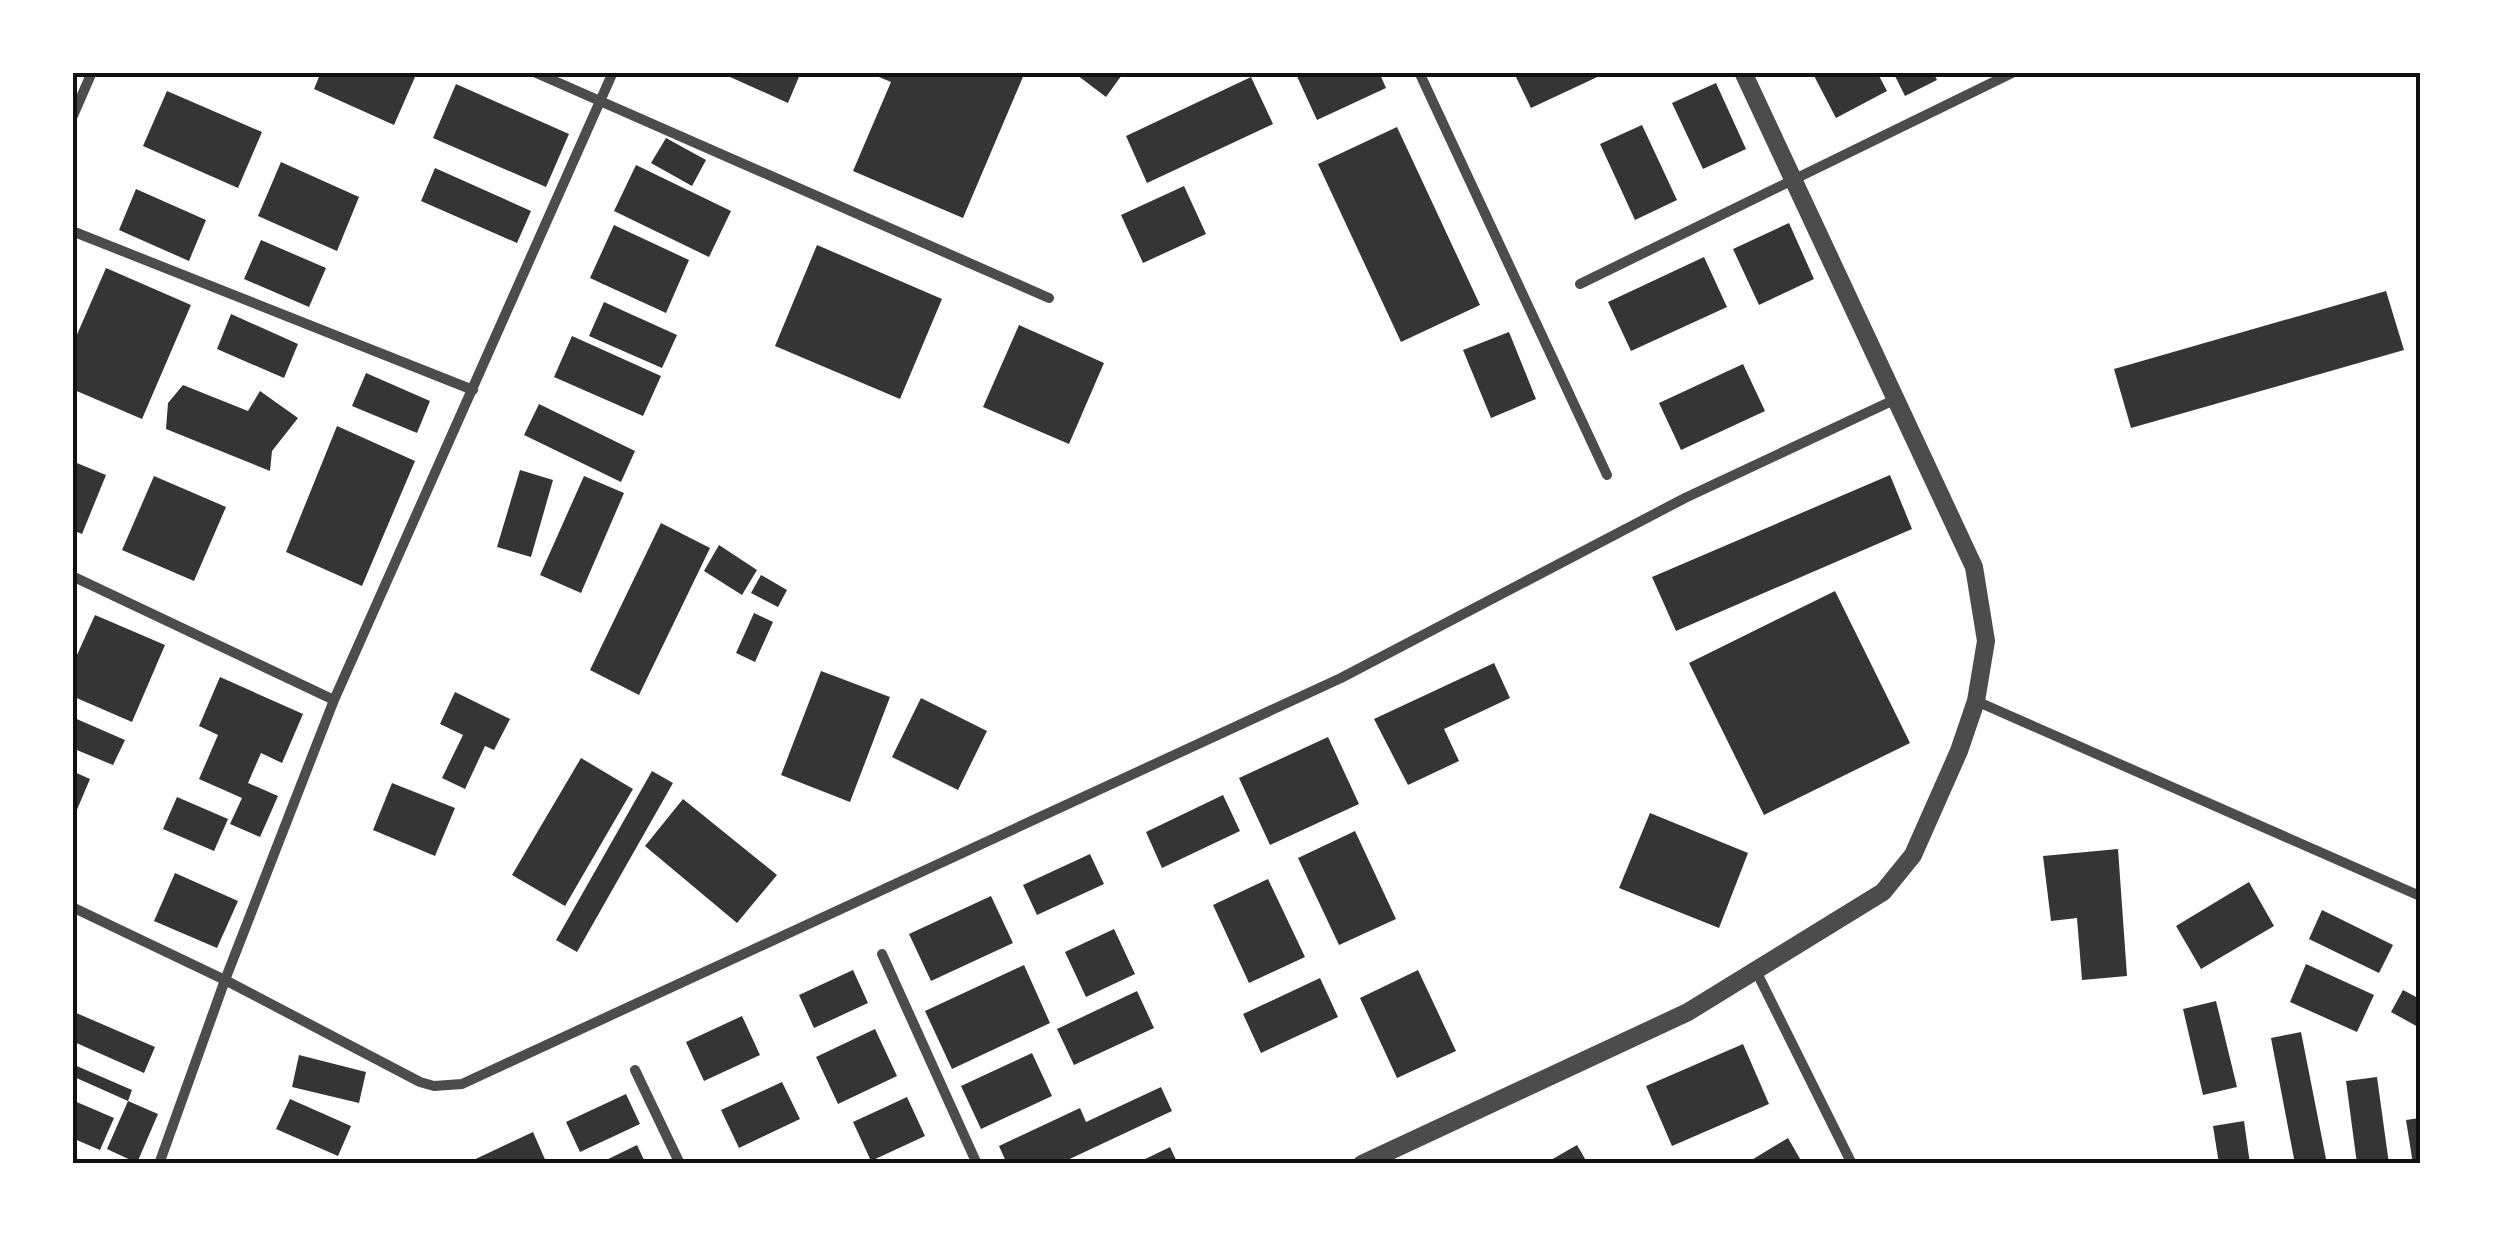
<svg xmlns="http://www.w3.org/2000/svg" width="2493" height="1236" viewBox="0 0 2493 1236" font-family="Karla,sans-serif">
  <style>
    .building { fill: #353535 }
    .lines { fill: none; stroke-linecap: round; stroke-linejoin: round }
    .minor { stroke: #4c4c4c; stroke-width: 10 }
    .tertiary { stroke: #4c4c4c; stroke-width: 18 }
    .neatline { fill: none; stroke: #111; stroke-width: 4 }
  </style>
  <rect width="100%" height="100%" fill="#fff"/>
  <path class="building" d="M 321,72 L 404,72 L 415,77 L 394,125 L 314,89 Z
    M 719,72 L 801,72 L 788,103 Z
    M 867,72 L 1025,72 L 963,218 L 853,171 L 891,82 Z
    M 1073,72 L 1124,72 L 1106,97 Z
    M 1295,72 L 1379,72 L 1386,88 L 1317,120 Z
    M 1521,72 L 1608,72 L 1531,108 L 1515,75 Z
    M 1812,72 L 1877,72 L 1887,91 L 1836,118 Z
    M 1893,72 L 1933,72 L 1937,80 L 1905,96 Z
    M 1251,77 L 1273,124 L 1147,183 L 1126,136 Z
    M 1716,83 L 1746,149 L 1703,169 L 1672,103 Z
    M 456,84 L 569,134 L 546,187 L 433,138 Z
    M 167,91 L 262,132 L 238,188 L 143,146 Z
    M 1642,125 L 1677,200 L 1635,220 L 1600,144 Z
    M 1397,127 L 1480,305 L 1401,342 L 1318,164 Z
    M 666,138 L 706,160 L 692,186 L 651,163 Z
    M 281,162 L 359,197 L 337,251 L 258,216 Z
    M 636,165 L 731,211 L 709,257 L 614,211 Z
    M 435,168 L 531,211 L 517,243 L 421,201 Z
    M 1184,186 L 1206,234 L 1143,263 L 1121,215 Z
    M 136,189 L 206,220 L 189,261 L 119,230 Z
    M 1789,223 L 1814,279 L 1759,305 L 1733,249 Z
    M 614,225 L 689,260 L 666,313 L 590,278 Z
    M 261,240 L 326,268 L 309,307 L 244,279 Z
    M 817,245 L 942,299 L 900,399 L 775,346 Z
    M 1704,257 L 1727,307 L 1631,351 L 1608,302 Z
    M 106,268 L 191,305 L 142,419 L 72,389 L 72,346 Z
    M 2386,291 L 2404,350 L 2131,428 L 2114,369 Z
    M 604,302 L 677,335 L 662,368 L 589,336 Z
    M 231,314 L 298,344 L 284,378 L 217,349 Z
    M 1019,325 L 1104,363 L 1069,444 L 983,407 Z
    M 1509,332 L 1536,399 L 1491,418 L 1463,350 Z
    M 572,336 L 661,376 L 643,416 L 554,377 Z
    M 1743,364 L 1765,411 L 1681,450 L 1659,403 Z
    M 366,373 L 430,401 L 417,433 L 352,406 Z
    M 183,385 L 248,411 L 260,391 L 298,418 L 272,451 L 270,471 L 166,429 L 168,403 Z
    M 539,404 L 635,451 L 621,482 L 524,435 Z
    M 337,426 L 415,461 L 362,586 L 286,552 Z
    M 72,461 L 106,475 L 82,534 L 72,530 Z
    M 520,470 L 553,480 L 531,557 L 497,547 Z
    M 1890,475 L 1912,529 L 1676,631 L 1652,577 Z
    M 154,476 L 226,507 L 194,581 L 122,550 Z
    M 584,476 L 624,493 L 581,593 L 540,575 Z
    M 661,523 L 710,548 L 639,695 L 590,670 Z
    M 719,545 L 757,570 L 742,595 L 704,571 Z
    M 761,575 L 787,590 L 778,607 L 751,593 Z
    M 1835,591 L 1910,743 L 1764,815 L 1689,663 Z
    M 754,613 L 773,622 L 755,662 L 736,653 Z
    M 95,615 L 165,645 L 132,722 L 72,696 L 72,666 Z
    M 1494,663 L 1510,698 L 1444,729 L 1459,761 L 1408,785 L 1374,719 Z
    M 821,671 L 890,697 L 850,802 L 781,775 Z
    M 220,677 L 303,714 L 282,763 L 261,753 L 248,783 L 278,796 L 260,837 L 230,824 L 242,798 L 199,779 L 218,735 L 199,726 Z
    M 455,692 L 510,719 L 494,750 L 485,746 L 465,789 L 442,778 L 463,735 L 440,724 Z
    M 921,698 L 987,731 L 958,790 L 892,757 Z
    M 72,717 L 125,740 L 113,765 L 72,748 Z
    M 1328,737 L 1359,804 L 1270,845 L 1239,778 Z
    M 581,758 L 633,789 L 565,906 L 512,875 Z
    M 72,771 L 90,779 L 73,819 L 72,819 Z
    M 652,771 L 673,783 L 577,952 L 556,940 Z
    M 392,783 L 455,808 L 435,856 L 373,830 Z
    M 1223,795 L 1240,831 L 1162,868 L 1146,832 Z
    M 177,797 L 228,819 L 214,851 L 163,829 Z
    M 683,799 L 777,875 L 737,923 L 645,846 Z
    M 1650,813 L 1748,853 L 1719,928 L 1619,888 Z
    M 1355,831 L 1396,919 L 1339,945 L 1298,858 Z
    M 2118,849 L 2127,976 L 2082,980 L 2077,918 L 2051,921 L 2043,856 Z
    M 1090,854 L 1104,884 L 1037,915 L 1023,885 Z
    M 175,873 L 238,901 L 217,948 L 154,921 Z
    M 1268,879 L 1305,957 L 1249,983 L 1213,905 Z
    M 2249,882 L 2274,926 L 2201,969 L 2176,926 Z
    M 991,896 L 1013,943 L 931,981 L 909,934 Z
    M 2322,910 L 2393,945 L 2379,973 L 2309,939 Z
    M 1114,929 L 1135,974 L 1086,997 L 1065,952 Z
    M 2306,964 L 2374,995 L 2357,1032 L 2290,1002 Z
    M 1024,965 L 1050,1023 L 952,1069 L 925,1011 Z
    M 853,970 L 868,1003 L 814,1028 L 799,995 Z
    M 1418,970 L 1456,1051 L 1397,1078 L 1360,998 Z
    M 1320,978 L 1338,1017 L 1261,1053 L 1243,1014 Z
    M 2403,990 L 2420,999 L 2420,1028 L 2391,1012 Z
    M 1137,991 L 1154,1028 L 1074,1065 L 1057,1029 Z
    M 2216,1001 L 2237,1087 L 2203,1095 L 2183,1009 Z
    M 74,1012 L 155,1047 L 144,1073 L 72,1041 Z
    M 742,1016 L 760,1055 L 704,1081 L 686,1042 Z
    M 875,1029 L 897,1076 L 838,1104 L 816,1057 Z
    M 2301,1032 L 2327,1164 L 2295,1164 L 2271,1038 Z
    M 1743,1044 L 1769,1104 L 1672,1146 L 1646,1086 Z
    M 1032,1053 L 1052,1096 L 981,1129 L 961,1086 Z
    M 299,1055 L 366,1072 L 359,1103 L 292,1087 Z
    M 72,1064 L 132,1090 L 128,1101 L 72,1076 Z
    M 2377,1077 L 2389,1164 L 2357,1164 L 2346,1081 Z
    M 782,1082 L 800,1119 L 739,1148 L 721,1110 Z
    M 1161,1087 L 1172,1111 L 1059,1164 L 1007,1164 L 999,1146 L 1080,1108 L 1086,1122 Z
    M 626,1094 L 640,1124 L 580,1152 L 566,1122 Z
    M 907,1097 L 925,1136 L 871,1161 L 853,1122 Z
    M 290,1099 L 351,1126 L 338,1156 L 276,1129 Z
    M 72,1100 L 114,1118 L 100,1150 L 72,1138 Z
    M 128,1101 L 158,1114 L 137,1163 L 107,1149 Z
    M 2420,1118 L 2420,1164 L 2413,1164 L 2406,1120 Z
    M 2244,1121 L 2250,1164 L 2219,1164 L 2213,1126 Z
    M 533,1132 L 547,1164 L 465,1164 Z
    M 1788,1138 L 1803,1164 L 1745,1164 Z
    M 637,1145 L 646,1164 L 598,1164 Z
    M 1577,1145 L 1588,1164 L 1544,1164 Z
    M 1170,1147 L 1178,1164 L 1135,1164 Z"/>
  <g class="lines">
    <path class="minor" d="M 534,72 L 1049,298
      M 1419,72 L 1607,475
      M 72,118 L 92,72
      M 72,231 L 473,390
      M 1580,284 L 2014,72
      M 72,576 L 334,700
      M 1976,701 L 2420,896
      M 72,907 L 225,980 L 420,1082 L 434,1086 L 462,1084 L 1341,678 L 1685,498 L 1896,399
      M 882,954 L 977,1164
      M 1756,971 L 1852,1164
      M 635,1070 L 680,1164
      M 159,1164 L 225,980 L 334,700 L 613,72"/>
    <path class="tertiary" d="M 1362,1164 L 1688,1012 L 1883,892 L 1913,855 L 1959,751 L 1976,701 L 1986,641 L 1974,567 L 1743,72"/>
  </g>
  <rect width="2493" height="1236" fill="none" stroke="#ffffff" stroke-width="150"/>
  <rect x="75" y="75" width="2343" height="1086" class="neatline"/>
</svg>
